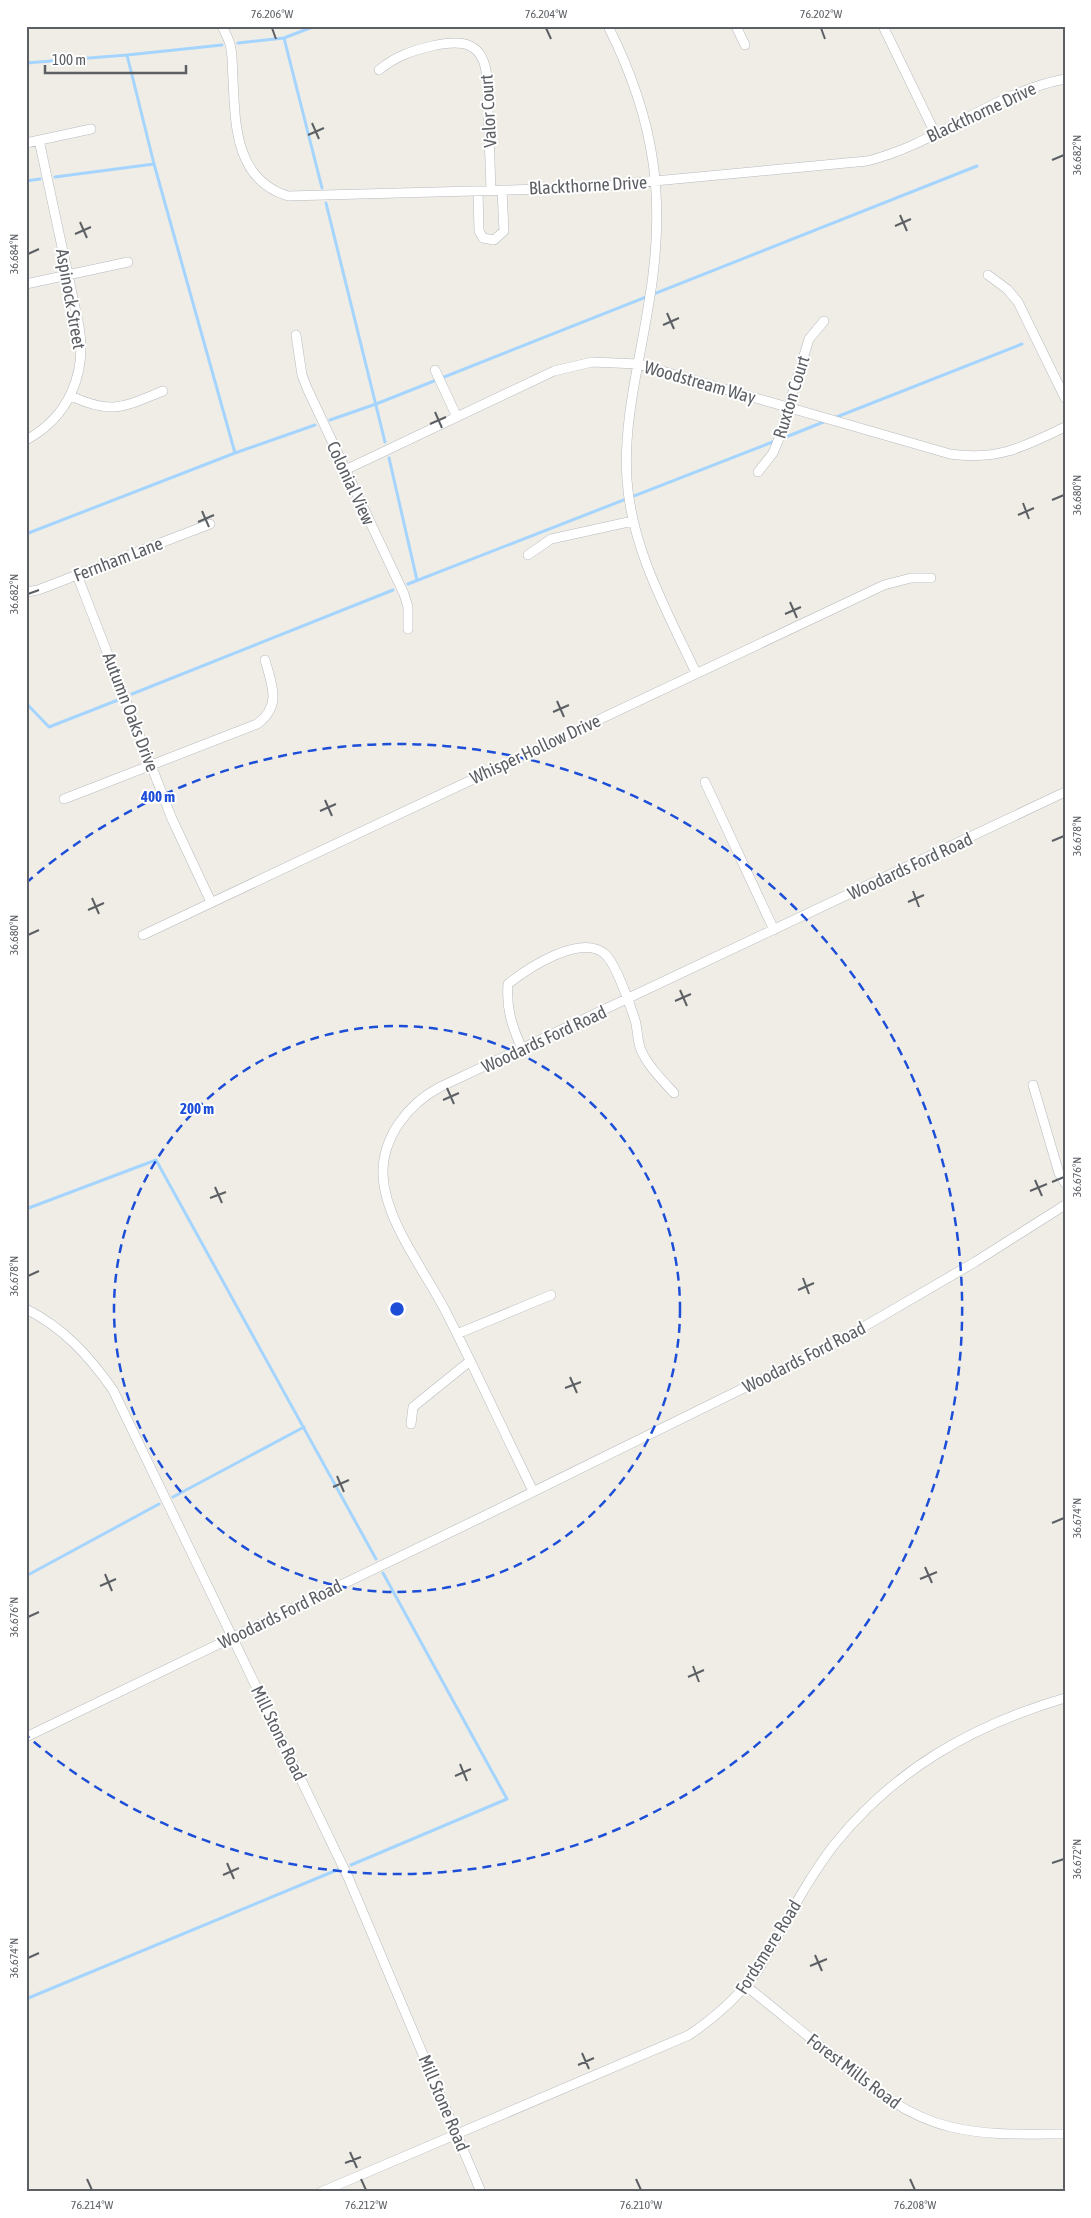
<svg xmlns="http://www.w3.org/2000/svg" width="1091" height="2218" viewBox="0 0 1091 2218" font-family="'Asap Condensed',sans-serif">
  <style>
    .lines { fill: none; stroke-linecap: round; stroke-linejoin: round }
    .stream { stroke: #a5d5fe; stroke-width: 3 }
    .minor-casing { stroke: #b7babe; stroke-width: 10 }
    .minor { stroke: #fff; stroke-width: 9 }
    .ticks { fill: none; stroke: #5c6065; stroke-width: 2 }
    .ring { fill: none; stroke: #1d4ed8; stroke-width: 2.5; stroke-dasharray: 9 6 }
    .labels { text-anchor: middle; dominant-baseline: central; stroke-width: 4; stroke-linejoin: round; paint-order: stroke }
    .street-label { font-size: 18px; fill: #5c6065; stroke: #fff }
    .centre { fill: #1d4ed8; stroke: #fff; stroke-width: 2.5 }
    .ring-label { font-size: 15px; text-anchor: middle; font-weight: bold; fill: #1d4ed8; stroke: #fff; stroke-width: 4; stroke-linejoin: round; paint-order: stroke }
    .neatline { fill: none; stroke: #5c6065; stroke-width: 2 }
    .ticks-label { font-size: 12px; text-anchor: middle; fill: #5c6065 }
  </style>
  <rect width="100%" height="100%" fill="#efede5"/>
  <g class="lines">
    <path class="stream" d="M 284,38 L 322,188
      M 238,43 L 284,38 L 315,26
      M 127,55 L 154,164 L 235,453
      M 26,63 L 127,55 L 222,45
      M 55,177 L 154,164
      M 26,181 L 40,179
      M 326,203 L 385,442
      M 834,418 L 1022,344
      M 330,420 L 376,404 L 977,166
      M 781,439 L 826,421
      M 389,458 L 417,580
      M 26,534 L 235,453 L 315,425
      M 408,584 L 775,441
      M 132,694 L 393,590
      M 26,703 L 49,727 L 118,700
      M 26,1209 L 156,1160 L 376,1559
      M 173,1497 L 304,1427
      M 26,1576 L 159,1504
      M 351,1865 L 507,1799 L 383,1573
      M 26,1999 L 337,1870"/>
    <g class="minor-casing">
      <path id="minor" d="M 222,26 C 225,32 228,38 230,44 C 233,55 232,67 233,78 C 235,124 235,180 288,196 L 580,188 L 867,161 C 937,144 994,92 1065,79
        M 608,26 C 656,121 667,203 648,308 C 639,365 623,422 627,480 C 632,550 667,611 696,673
        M 736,26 L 745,45
        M 883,26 L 935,133
        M 379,70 C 396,56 411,51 432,46 C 463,39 484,42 487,78 L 491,190
        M 26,143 L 91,129
        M 478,191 L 479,231 L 483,238 L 494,240 L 504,231 L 502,190
        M 988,275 L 1007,289 L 1018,302 L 1065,398
        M 26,284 L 128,262
        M 296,335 L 302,375 L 307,388 L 404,594 L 408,607 L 408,629
        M 435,370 L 457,417
        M 71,396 C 112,415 123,407 163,391
        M 26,440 C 69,417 87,373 79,326 L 39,140
        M 345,470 L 554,371 L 592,362 L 638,364 L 950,454 C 997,461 1024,447 1065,427
        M 758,472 L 773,453 L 778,441 L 809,339 L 824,321
        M 528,555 L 551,539 L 633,521
        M 77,575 L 172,819 L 211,902
        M 26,592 L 38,590 L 210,524
        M 705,782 L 774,930
        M 64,799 L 257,724 C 282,706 272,685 265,660
        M 143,935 L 884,585 L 911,578 L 931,578
        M 522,1049 C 512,1026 506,1009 508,984 C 528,968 581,933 605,954 C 616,964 630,1005 635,1020 C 638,1030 637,1041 641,1050 C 648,1066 662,1080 674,1093
        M 1033,1085 L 1059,1173 L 1065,1183
        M 26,1309 C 64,1328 89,1356 113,1390 L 348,1877 L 481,2192
        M 457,1334 L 551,1295
        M 411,1424 L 413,1407 L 470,1361
        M 533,1491 C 504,1432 477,1373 447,1314 C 426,1272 385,1222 383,1175 C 382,1137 408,1104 440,1087 L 1065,792
        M 26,1737 L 480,1518 L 841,1340 L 975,1262 L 1065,1205
        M 746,1986 C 774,2008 801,2031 829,2053 C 867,2084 903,2116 951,2127 C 988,2136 1027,2134 1065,2134
        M 321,2192 L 689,2035 C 716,2017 737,1998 757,1972 C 782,1930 804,1884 834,1845 C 895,1769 973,1725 1065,1698"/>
    </g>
    <use href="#minor" class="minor"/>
  </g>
  <path class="ticks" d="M 272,28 L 276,39M 546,28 L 551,39M 821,28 L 825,39M 312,123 L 319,139M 308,135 L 324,128M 1052,160 L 1064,155M 900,215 L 907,231M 80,222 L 87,238M 895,226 L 911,219M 75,234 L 91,227M 28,254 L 39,249M 667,313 L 674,329M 663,325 L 679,318M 435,412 L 442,428M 430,424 L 446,417M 1052,500 L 1064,495M 1023,503 L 1029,519M 202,511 L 209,527M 1018,515 L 1034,508M 198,522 L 214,515M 28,594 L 39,590M 790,602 L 797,618M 785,614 L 801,607M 557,701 L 564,717M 553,712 L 569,705M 325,800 L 332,816M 320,811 L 336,804M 1052,841 L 1064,836M 913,891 L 919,907M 92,898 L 99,914M 908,902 L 924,895M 88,910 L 104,903M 28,935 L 39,930M 680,990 L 687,1006M 675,1001 L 691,994M 447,1088 L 454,1104M 443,1100 L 459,1093M 1035,1180 L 1042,1196M 1052,1182 L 1064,1177M 215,1187 L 222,1203M 1030,1191 L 1047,1184M 210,1198 L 226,1192M 28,1276 L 39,1271M 803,1278 L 809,1294M 798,1290 L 814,1283M 570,1377 L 577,1393M 565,1388 L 581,1382M 337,1476 L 344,1492M 333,1487 L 349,1480M 1052,1523 L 1064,1518M 925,1567 L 932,1583M 105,1574 L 112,1591M 920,1579 L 937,1572M 100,1586 L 116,1579M 28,1617 L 39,1612M 693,1666 L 699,1682M 688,1677 L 704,1670M 460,1764 L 467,1781M 455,1776 L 471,1769M 227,1863 L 234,1879M 1052,1863 L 1064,1859M 223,1875 L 239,1868M 815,1955 L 822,1971M 28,1958 L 39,1953M 810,1966 L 827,1959M 582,2053 L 589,2069M 578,2065 L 594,2058M 350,2152 L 357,2168M 345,2163 L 361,2157M 87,2179 L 92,2190M 361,2179 L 366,2190M 636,2179 L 641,2190M 910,2179 L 915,2190"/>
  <g class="ring">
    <circle cx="397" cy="1309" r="283"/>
    <path d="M26 883A565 565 0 1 1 26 1735"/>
  </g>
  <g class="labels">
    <g class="street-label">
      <text transform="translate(488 111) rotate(-93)">Valor Court</text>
      <text transform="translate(981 112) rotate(-25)">Blackthorne Drive</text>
      <text transform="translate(588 185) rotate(-3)">Blackthorne Drive</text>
      <text transform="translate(71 299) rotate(80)">Aspinock Street</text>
      <text transform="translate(700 382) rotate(16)">Woodstream Way</text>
      <text transform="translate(791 397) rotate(-73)">Ruxton Court</text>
      <text transform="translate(351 483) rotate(65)">Colonial View</text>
      <text transform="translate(118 559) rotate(-21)">Fernham Lane</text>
      <text transform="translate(131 712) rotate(69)">Autumn Oaks Drive</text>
      <text transform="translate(535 749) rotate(-25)">Whisper Hollow Drive</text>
      <text transform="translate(910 866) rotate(-25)">Woodards Ford Road</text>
      <text transform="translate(544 1039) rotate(-25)">Woodards Ford Road</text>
      <text transform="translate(804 1357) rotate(-27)">Woodards Ford Road</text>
      <text transform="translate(280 1614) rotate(-26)">Woodards Ford Road</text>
      <text transform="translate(279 1733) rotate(64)">Mill Stone Road</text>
      <text transform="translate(768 1947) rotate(-58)">Fordsmere Road</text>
      <text transform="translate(854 2071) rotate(37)">Forest Mills Road</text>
      <text transform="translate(444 2103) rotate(67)">Mill Stone Road</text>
    </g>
  </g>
  <circle cx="397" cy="1309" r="8" class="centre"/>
  <g class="ring-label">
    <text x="158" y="802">400 m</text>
    <text x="197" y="1114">200 m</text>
  </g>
  <rect width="1091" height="2218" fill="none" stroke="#ffffff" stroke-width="55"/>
  <path d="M45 65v8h141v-8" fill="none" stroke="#5c6065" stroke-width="2.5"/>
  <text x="52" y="65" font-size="15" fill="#5c6065" stroke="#ffffff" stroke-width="4" paint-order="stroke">100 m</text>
  <rect x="28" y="28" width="1036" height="2162" class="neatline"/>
  <g class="ticks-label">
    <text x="272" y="18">76.206°W</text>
    <text x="546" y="18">76.204°W</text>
    <text x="821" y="18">76.202°W</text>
    <text transform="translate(1077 155) rotate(-90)" y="4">36.682°N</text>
    <text transform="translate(14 254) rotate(-90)" y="4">36.684°N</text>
    <text transform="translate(1077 495) rotate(-90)" y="4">36.680°N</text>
    <text transform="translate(14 594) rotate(-90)" y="4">36.682°N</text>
    <text transform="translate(1077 836) rotate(-90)" y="4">36.678°N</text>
    <text transform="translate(14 935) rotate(-90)" y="4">36.680°N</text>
    <text transform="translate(1077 1177) rotate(-90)" y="4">36.676°N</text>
    <text transform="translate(14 1276) rotate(-90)" y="4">36.678°N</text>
    <text transform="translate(1077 1518) rotate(-90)" y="4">36.674°N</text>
    <text transform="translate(14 1617) rotate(-90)" y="4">36.676°N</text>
    <text transform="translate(1077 1859) rotate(-90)" y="4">36.672°N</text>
    <text transform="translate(14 1958) rotate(-90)" y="4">36.674°N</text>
    <text x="92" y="2209">76.214°W</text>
    <text x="366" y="2209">76.212°W</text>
    <text x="641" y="2209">76.210°W</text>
    <text x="915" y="2209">76.208°W</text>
  </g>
</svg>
